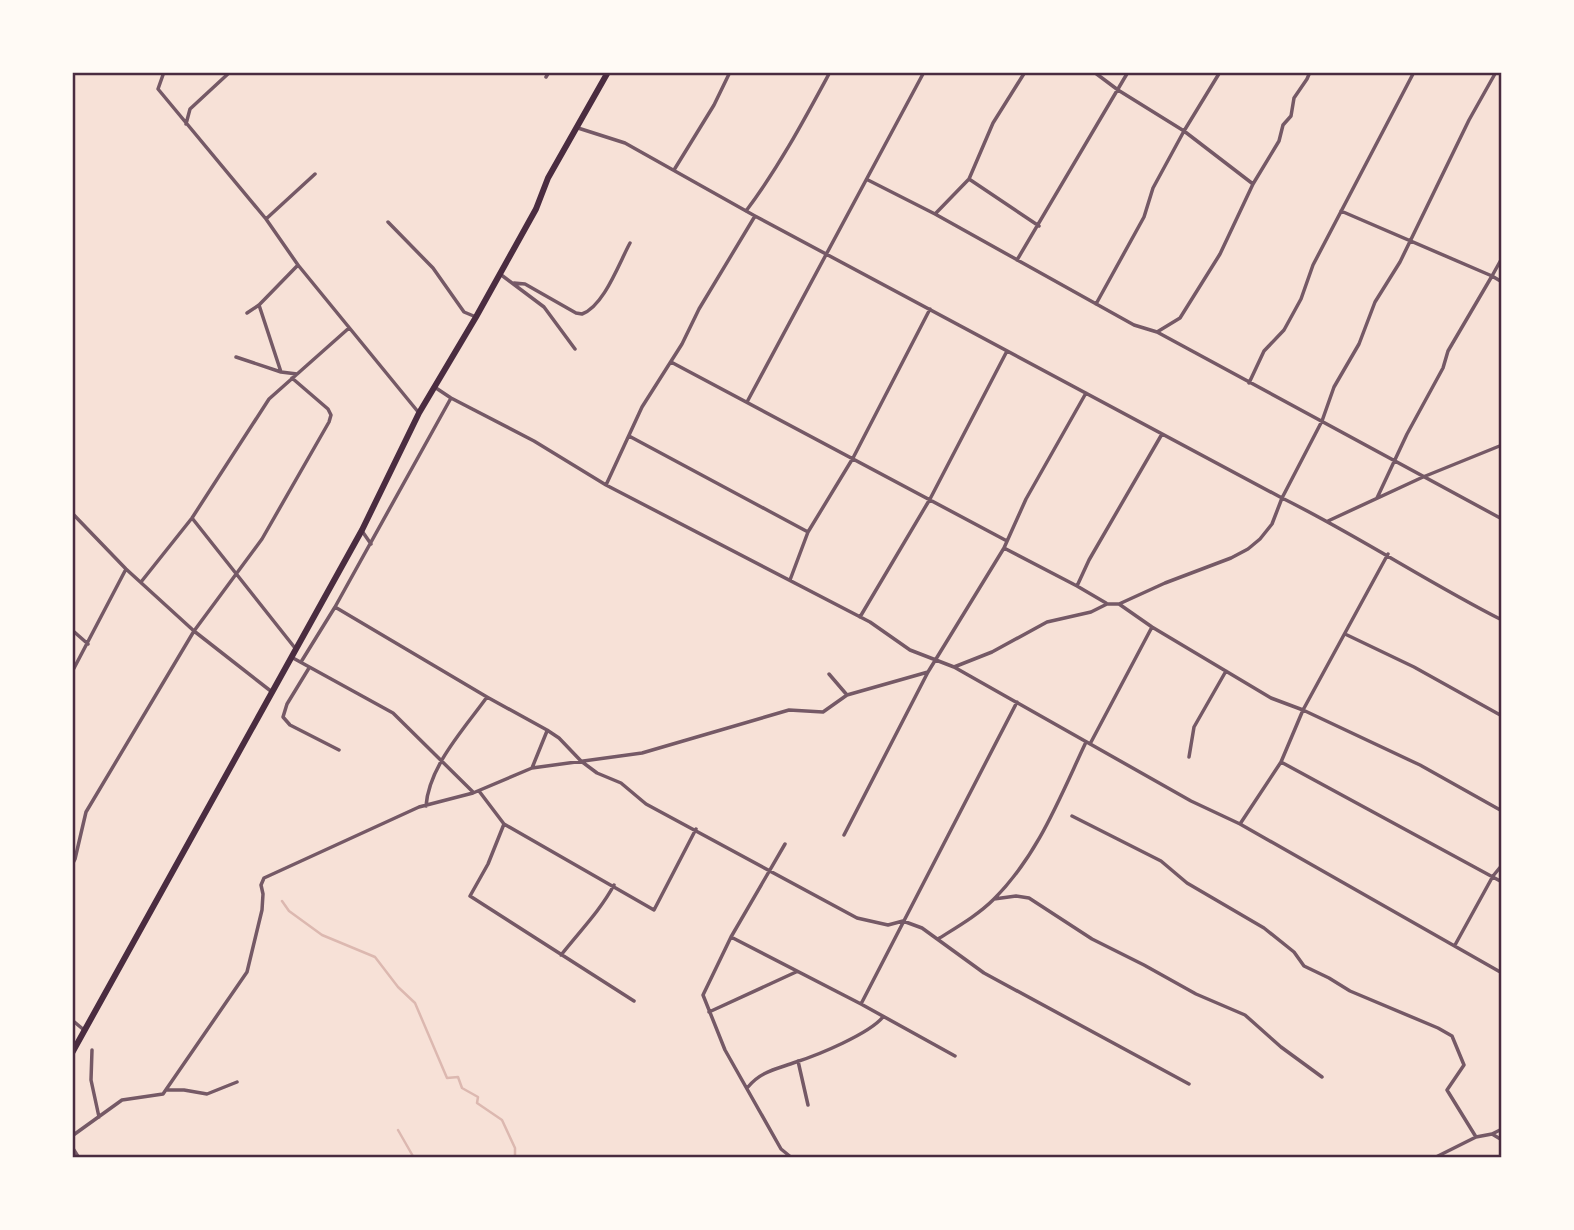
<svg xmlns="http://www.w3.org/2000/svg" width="1574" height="1230" viewBox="0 0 1574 1230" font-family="'Sofia Sans Condensed',sans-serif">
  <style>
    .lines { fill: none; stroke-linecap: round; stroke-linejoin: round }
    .stream { stroke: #dcb8b0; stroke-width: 2.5 }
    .minor { stroke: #755966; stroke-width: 3.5 }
    .trunk { stroke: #4a2c40; stroke-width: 6 }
    .neatline { fill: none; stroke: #4a2c40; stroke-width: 2.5 }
  </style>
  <rect width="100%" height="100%" fill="#f7e1d7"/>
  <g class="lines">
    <path class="stream" d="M 282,901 L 289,911 L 322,935 L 375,957 L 398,987 L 415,1003 L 447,1078 L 458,1077 L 462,1088 L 478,1097 L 477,1103 L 502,1120 L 515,1148 L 515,1158
      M 398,1130 L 414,1158"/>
    <path class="minor" d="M 164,72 L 158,89 L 266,219 L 298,265 L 419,413
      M 1094,72 L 1118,90 L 1184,131 L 1253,184
      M 546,77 L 549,72
      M 186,124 L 190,109 L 230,72
      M 578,128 L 625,143 L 755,216 L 1282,498 C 1357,535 1427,582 1502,620
      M 674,170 L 714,105 L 730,72
      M 969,179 L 1039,226
      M 868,180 L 935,214 L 1134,325 L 1157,332 L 1180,318 L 1220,254 L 1253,184 L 1279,141 L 1283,125 L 1291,116 L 1294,98 L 1307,79 L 1310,72
      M 746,211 C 779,167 804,120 830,72
      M 1341,211 L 1492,276 L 1502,258
      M 936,213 L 969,179 L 993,123 L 1025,72
      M 266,219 L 315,174
      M 388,222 L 433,268 L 464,312 L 476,317
      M 1017,260 L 1128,72
      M 500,274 L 544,307 L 575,349
      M 514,283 L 525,284 L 576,313 L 582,314 C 604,306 619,263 630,243
      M 1096,304 L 1144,217 L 1153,188 L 1184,131 L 1220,72
      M 259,305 L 281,372
      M 247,313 L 259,305 L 298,265
      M 1157,332 L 1502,519
      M 236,357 L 281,372 L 297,374
      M 671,362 L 1007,541
      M 1249,383 L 1264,351 L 1284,330 L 1301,299 L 1313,265 L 1414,72
      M 436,388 L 451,398 L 534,441 L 606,485 L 870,622 L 910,650 L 954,667 L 992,652 L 1047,622 L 1091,612 L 1107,604 L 1119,604 L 1165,583 L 1231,558 L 1248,549 L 1260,539 L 1272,524 L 1282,498 L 1322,421 L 1334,387 L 1359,344 L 1375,302 L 1400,262 L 1469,120 L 1496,72
      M 747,402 L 924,72
      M 629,436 L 808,532
      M 606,485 L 642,407 L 682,344 L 699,309 L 755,216
      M 1377,498 L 1407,434 L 1443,368 L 1448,351 L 1492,276 L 1502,282
      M 72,513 L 126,569 L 194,631 L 272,692
      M 192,518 L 295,648
      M 1328,521 L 1423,477 L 1502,445
      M 362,531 L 371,544
      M 1004,548 L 1077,586
      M 790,580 L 808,532 L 853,458 L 930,309
      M 141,582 L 192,518 L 269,399 L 349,328
      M 1106,603 L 1077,586 L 1089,560 L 1162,434
      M 1119,604 L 1152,627 L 1271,698 L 1303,710 L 1420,765 L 1502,811
      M 335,607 L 487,697 L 547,730 L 559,738 L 581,761 L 597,773 L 621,783 L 646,804 L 857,918 L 888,925 L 903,921 L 922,928 L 984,973 L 1189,1084
      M 860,617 L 930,499 L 1007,351
      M 72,630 L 88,644
      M 1345,634 L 1414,667 L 1502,716
      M 293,658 L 393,713 L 473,792
      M 301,662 L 335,607 L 451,398
      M 954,667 L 1191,801 L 1240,824 L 1502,973
      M 309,668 L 287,704 L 283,717 L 290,725 L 339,750
      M 72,672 L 126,569
      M 829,674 L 847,695
      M 1090,744 L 1152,627
      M 1189,757 L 1194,727 L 1226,671
      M 1281,762 L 1502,882
      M 532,768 L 547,731
      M 479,791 L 504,824 L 654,910 L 696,829
      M 426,806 C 429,766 464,729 487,697
      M 1072,816 L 1161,861 L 1187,883 L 1264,928 L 1294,952 L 1304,966 L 1329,978 L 1350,991 L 1438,1028 L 1452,1036 L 1464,1065 L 1447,1090 L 1476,1137 L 1492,1134 L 1502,1140
      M 504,824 L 488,864 L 470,896 L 634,1001
      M 1240,824 L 1281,762 L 1303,710 L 1388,554
      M 844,835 L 928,672 L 1004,548 L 1026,499 L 1086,393
      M 785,844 L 731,937 L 703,995 L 725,1050 L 781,1149 L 792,1158
      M 72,865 L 75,859 L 86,812 L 194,631 L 262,539 L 329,422 L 331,415 L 328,409 L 292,378
      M 994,899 L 1016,896 L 1029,898 L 1092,939 L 1144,965 L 1196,994 L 1245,1015 L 1281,1047 L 1322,1077
      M 731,937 L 861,1004 L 955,1056
      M 938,939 C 957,927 978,915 994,899 C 1038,855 1060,797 1086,742
      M 1455,945 L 1493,876 L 1502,865
      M 561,955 C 579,932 600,911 614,885
      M 861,1004 L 1017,702
      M 709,1012 L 796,972
      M 72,1020 L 84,1030
      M 92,1050 L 91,1080 L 99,1117
      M 798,1061 L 808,1105
      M 748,1087 C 761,1071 777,1069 796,1062 C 818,1055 869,1034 883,1017
      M 166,1090 L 184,1090 L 207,1094 L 237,1082
      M 1492,1134 L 1502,1129
      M 72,1136 L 122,1100 L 163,1094 L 247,972 L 262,910 L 263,894 L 261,885 L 264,878 L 419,807 L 473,793 L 532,768 L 642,753 L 789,710 L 823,712 L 847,695 L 928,672
      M 72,1147 L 79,1158
      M 1434,1158 L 1476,1137"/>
    <path class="trunk" d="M 72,1053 L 362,530 L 419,413 L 476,317 L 536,209 L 548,178 L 608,72"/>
  </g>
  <rect width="1574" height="1230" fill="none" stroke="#fffaf5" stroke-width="147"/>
  <rect x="74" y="74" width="1426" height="1082" class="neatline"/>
</svg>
